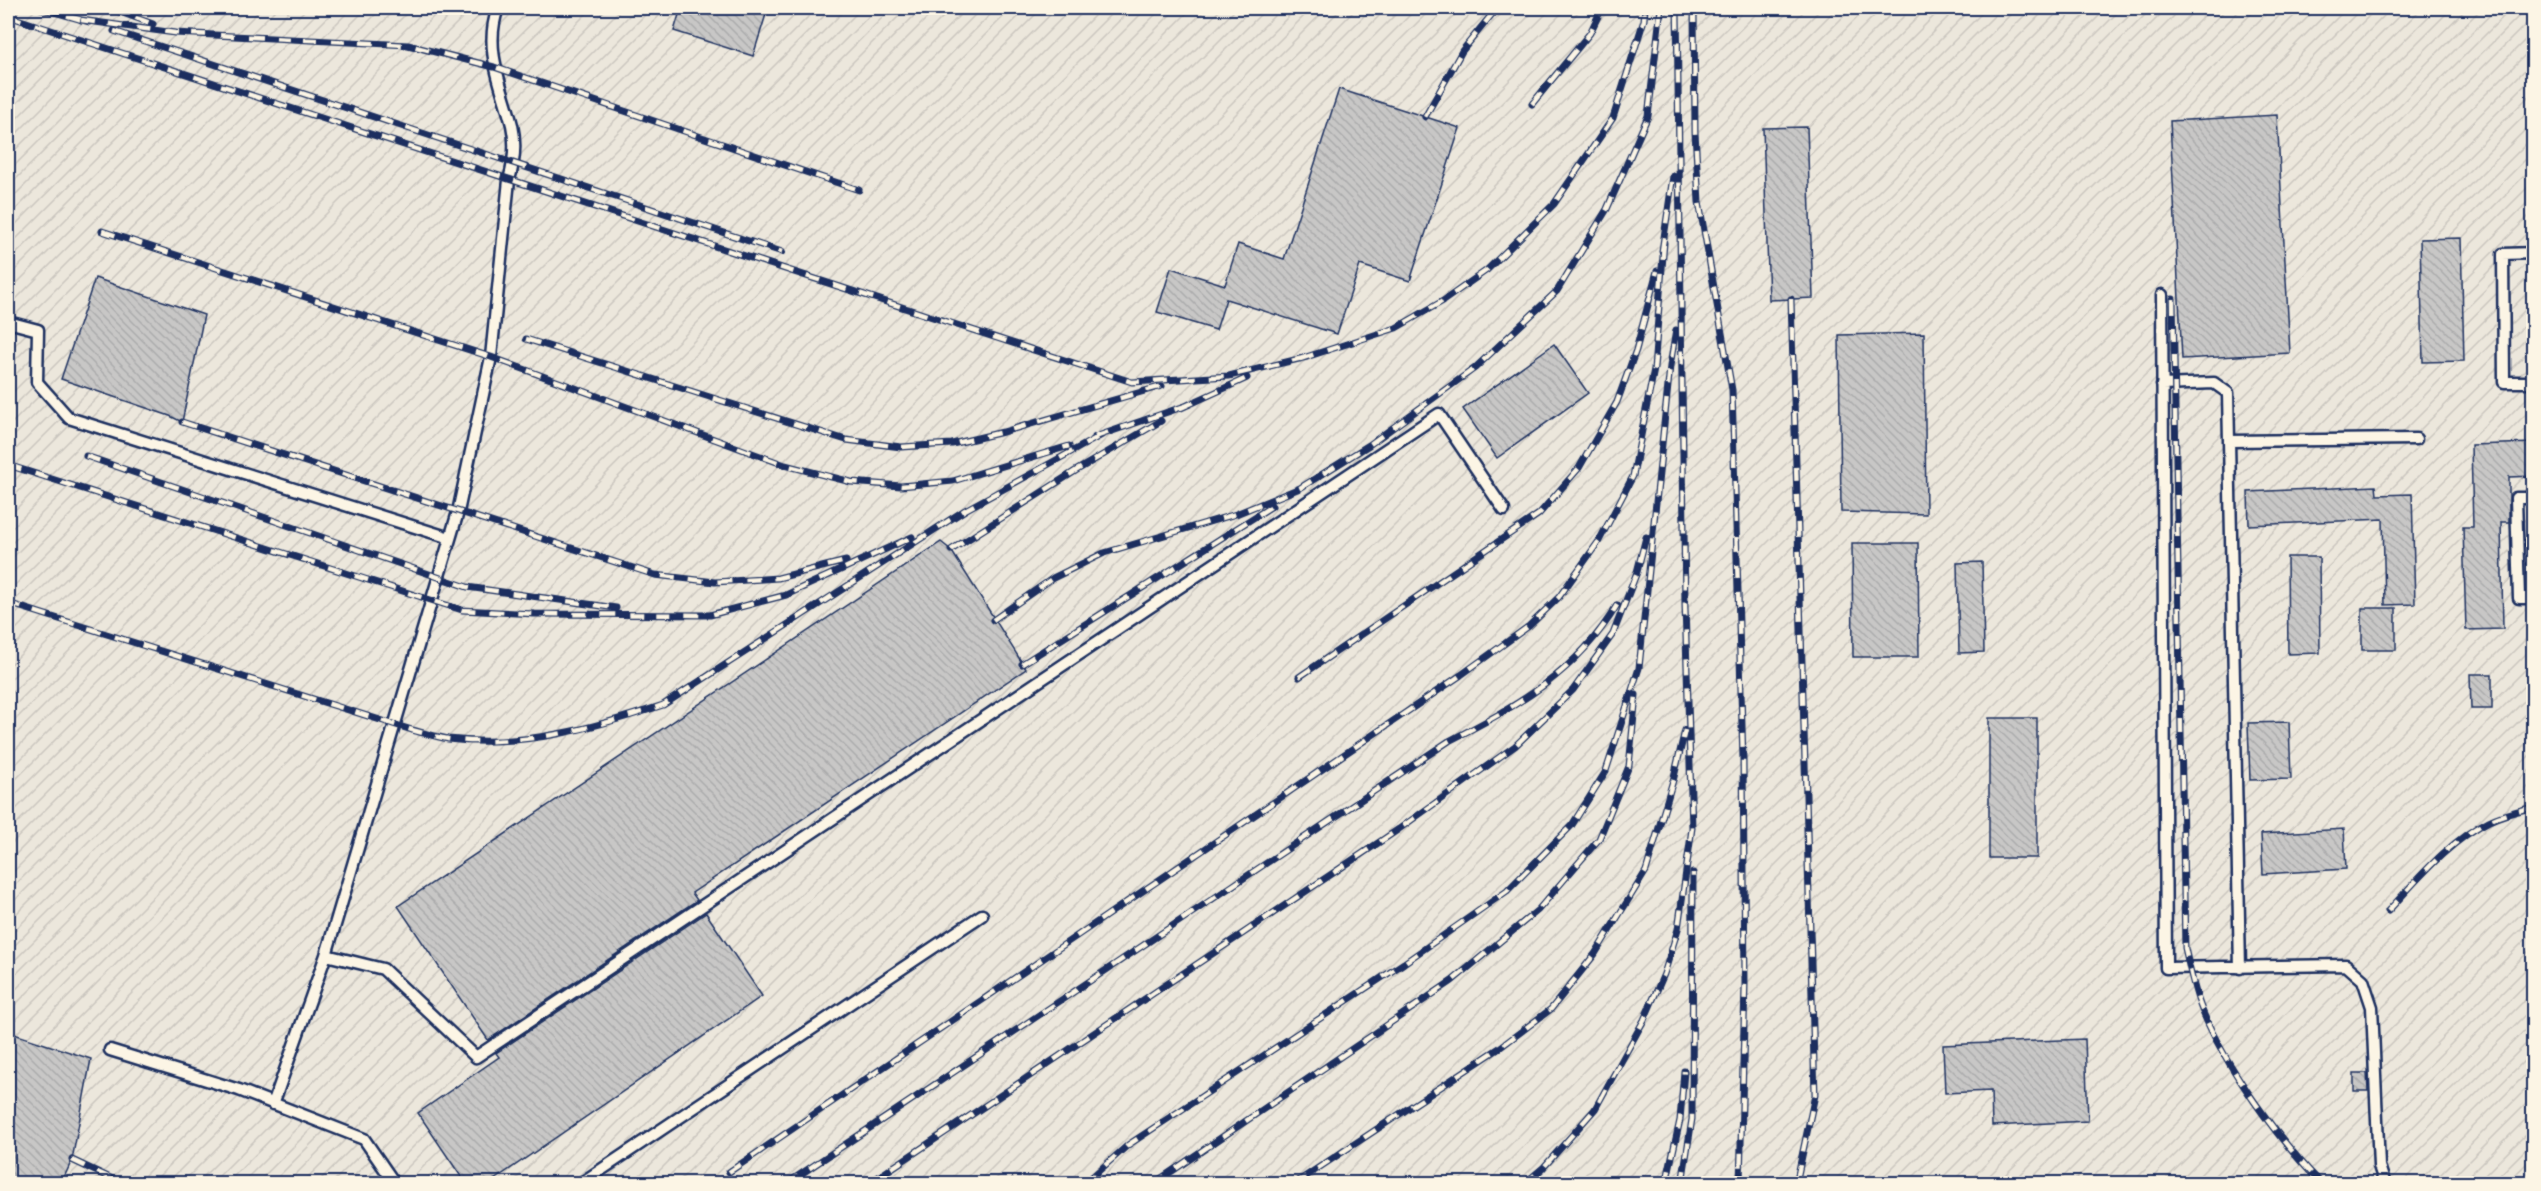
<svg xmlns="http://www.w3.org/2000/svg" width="2541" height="1191" viewBox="0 0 2541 1191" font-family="'Balsamiq Sans',sans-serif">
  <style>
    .industrial { fill: url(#industrial-furrows) }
    .building { fill: url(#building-back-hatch); stroke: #1b2f5e; stroke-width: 1.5 }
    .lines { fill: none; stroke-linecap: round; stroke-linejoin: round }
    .service-casing { stroke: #1b2f5e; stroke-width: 15 }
    .service { stroke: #fcf5e5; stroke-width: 10 }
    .rail-casing { stroke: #1b2f5e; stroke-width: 7 }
    .rail { stroke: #fcf5e5; stroke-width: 4.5; stroke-dasharray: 14; stroke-linecap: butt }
  </style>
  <defs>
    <pattern id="industrial-furrows" width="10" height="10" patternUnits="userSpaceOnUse" patternTransform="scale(1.5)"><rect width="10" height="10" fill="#ece7dc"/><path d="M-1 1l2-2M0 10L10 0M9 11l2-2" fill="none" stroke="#cac6bf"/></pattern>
    <pattern id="building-back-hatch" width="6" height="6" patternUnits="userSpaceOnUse" patternTransform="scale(1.5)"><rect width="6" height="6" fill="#c8c7c6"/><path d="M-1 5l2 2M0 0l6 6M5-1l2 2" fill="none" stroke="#ababac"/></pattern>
  </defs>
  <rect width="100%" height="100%" fill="#fcf5e5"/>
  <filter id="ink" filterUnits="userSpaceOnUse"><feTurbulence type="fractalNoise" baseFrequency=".0167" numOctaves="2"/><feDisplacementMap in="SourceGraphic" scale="12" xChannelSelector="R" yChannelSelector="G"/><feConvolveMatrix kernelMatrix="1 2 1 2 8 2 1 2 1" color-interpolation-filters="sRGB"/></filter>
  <g filter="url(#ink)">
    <path class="industrial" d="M 8,8 L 2533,8 L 2533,1183 L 8,1183 Z"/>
    <path class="building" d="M 681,8 L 768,8 L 753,56 L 674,31 Z
      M 1339,89 L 1460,128 L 1410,281 L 1360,265 L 1337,334 L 1226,299 L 1216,330 L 1157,312 L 1171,268 L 1225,285 L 1238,244 L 1284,259 Z
      M 2277,115 L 2290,353 L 2182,359 L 2170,121 Z
      M 1807,127 L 1813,298 L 1769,300 L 1763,128 Z
      M 2461,238 L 2464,361 L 2423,362 L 2420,239 Z
      M 95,278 L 204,315 L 182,422 L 170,416 L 61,379 Z
      M 1924,333 L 1926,514 L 1841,512 L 1839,335 Z
      M 1554,344 L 1588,393 L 1497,458 L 1463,409 Z
      M 2534,443 L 2534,476 L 2509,477 L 2509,522 L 2501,522 L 2503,629 L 2466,630 L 2463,527 L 2473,527 L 2471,445 Z
      M 2376,486 L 2377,495 L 2412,494 L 2415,604 L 2385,605 L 2383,519 L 2249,525 L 2248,492 Z
      M 941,542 L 951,550 L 1026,669 L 692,893 L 697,900 L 488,1040 L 398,906 Z
      M 1852,543 L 1918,543 L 1919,657 L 1853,657 Z
      M 2287,557 L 2319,557 L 2320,653 L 2288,654 Z
      M 1982,562 L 1984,652 L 1959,653 L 1957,563 Z
      M 2362,608 L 2396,608 L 2396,650 L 2362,650 Z
      M 2470,674 L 2492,674 L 2492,709 L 2471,709 Z
      M 1989,718 L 2037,718 L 2037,858 L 1989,858 Z
      M 2289,722 L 2291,779 L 2250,780 L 2248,723 Z
      M 2344,829 L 2346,869 L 2263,874 L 2261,834 Z
      M 706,913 L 762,996 L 488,1184 L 466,1184 L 418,1113 L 499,1057 L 496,1053 Z
      M 8,1032 L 91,1059 L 72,1160 L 61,1184 L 8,1184 Z
      M 2085,1039 L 2088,1121 L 1992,1126 L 1991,1091 L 1945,1093 L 1943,1045 Z
      M 2354,1073 L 2367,1073 L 2368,1091 L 2354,1091 Z"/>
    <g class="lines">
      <g class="service-casing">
        <path id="service" d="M 2534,253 L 2503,254 L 2504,382 L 2534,382
          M 2162,295 L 2166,968 L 2346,965 L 2363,980 L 2372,1007 L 2379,1166 L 2385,1184
          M 8,322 L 38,330 L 37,382 L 69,418 L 450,538
          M 2162,385 L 2214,383 L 2228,393 L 2240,968
          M 2229,441 L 2416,439
          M 2534,498 L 2516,498 L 2519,598 L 2534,598
          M 326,955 L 383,969 L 476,1057 L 1439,414 L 1504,510
          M 110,1050 L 239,1090 L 364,1139 L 395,1184
          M 273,1104 L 326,955 L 458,512 L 491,357 L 509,180 C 514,163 516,143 512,125 C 502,85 483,49 498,8
          M 580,1184 L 982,915"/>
      </g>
      <use href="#service" class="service"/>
      <g class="rail-casing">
        <path id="rail" d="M 40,8 L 89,22
          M 109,8 L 153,24
          M 1694,8 L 1695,132 L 1699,202 L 1732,390 L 1743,759 L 1745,984 L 1740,1184
          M 8,16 L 1132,382 L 1229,376 L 1307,357
          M 81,20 L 175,33 L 408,45 L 494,67 L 859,190
          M 114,31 L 782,252
          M 1532,104 L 1590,33 L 1602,8
          M 1425,117 L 1462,51 L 1497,8
          M 102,231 L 491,357 L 785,465 L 851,482 L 901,486 L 953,481 L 1069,446
          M 1662,251 L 1673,176
          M 1791,299 L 1815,1095 L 1796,1184
          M 2173,299 L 2185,948 C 2190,969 2194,991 2202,1010 C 2225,1066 2279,1141 2322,1184
          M 526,339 L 846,440 L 901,447 L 952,444 L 1003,432 L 1162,386
          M 1300,359 L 1396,328 L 1443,301 L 1487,270 L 1554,204 L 1613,118 L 1644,20 L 1645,8
          M 1181,408 L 1247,378
          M 182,422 L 655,575 L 715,582 L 778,578 L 846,561
          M 1095,437 L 1188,405
          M 86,456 L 467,587 L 616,608
          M 8,465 L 462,610 L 535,614 L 710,615 L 786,595 L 912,537
          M 951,550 L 1077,470 L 1161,421
          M 8,603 L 412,730 C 424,733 436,737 448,739 C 522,748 594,728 663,705 L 965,510 L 1102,435
          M 993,620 L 1053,578 L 1104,553 L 1236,514 L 1300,488 L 1369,445 L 1475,368 L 1557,291 L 1607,209 L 1648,116 L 1661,8
          M 1022,664 L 1272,506
          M 1299,677 L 1539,514 L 1579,468 L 1617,402 L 1636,350 L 1657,271
          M 2388,911 C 2418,879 2449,841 2489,821 C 2503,814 2518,811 2534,807
          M 72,1160 L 123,1184
          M 729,1172 L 1461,675 L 1529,626 L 1559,597 L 1599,541 L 1633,476 L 1654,369 L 1664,243
          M 786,1184 L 1449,741 C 1517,706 1577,673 1617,605
          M 868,1184 L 1399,829 L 1515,746 L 1573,690 L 1613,634 L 1637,572 L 1646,537
          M 1084,1184 L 1128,1145 L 1404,963 L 1507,891 L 1572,825 L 1606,771 L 1639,668 L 1670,366 L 1676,330
          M 1153,1184 L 1452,981 L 1538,910 L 1599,839 L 1629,766 L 1636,695
          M 1294,1184 L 1498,1049 L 1551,1009 L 1595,954 L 1646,871 L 1674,777 L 1685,730
          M 1524,1184 L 1543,1168 L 1595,1109 L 1644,1020 L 1664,974 L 1678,929 L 1692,828 L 1685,606 L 1677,8
          M 1666,1184 L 1680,1120 L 1684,1071
          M 1682,1184 L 1692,1119 L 1693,873"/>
      </g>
      <use href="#rail" class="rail"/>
    </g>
  </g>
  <rect width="2541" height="1191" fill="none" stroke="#fcf5e5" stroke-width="30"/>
  <rect x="15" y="15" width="2511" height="1161" fill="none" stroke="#1b2f5e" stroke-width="2" filter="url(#ink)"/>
</svg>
